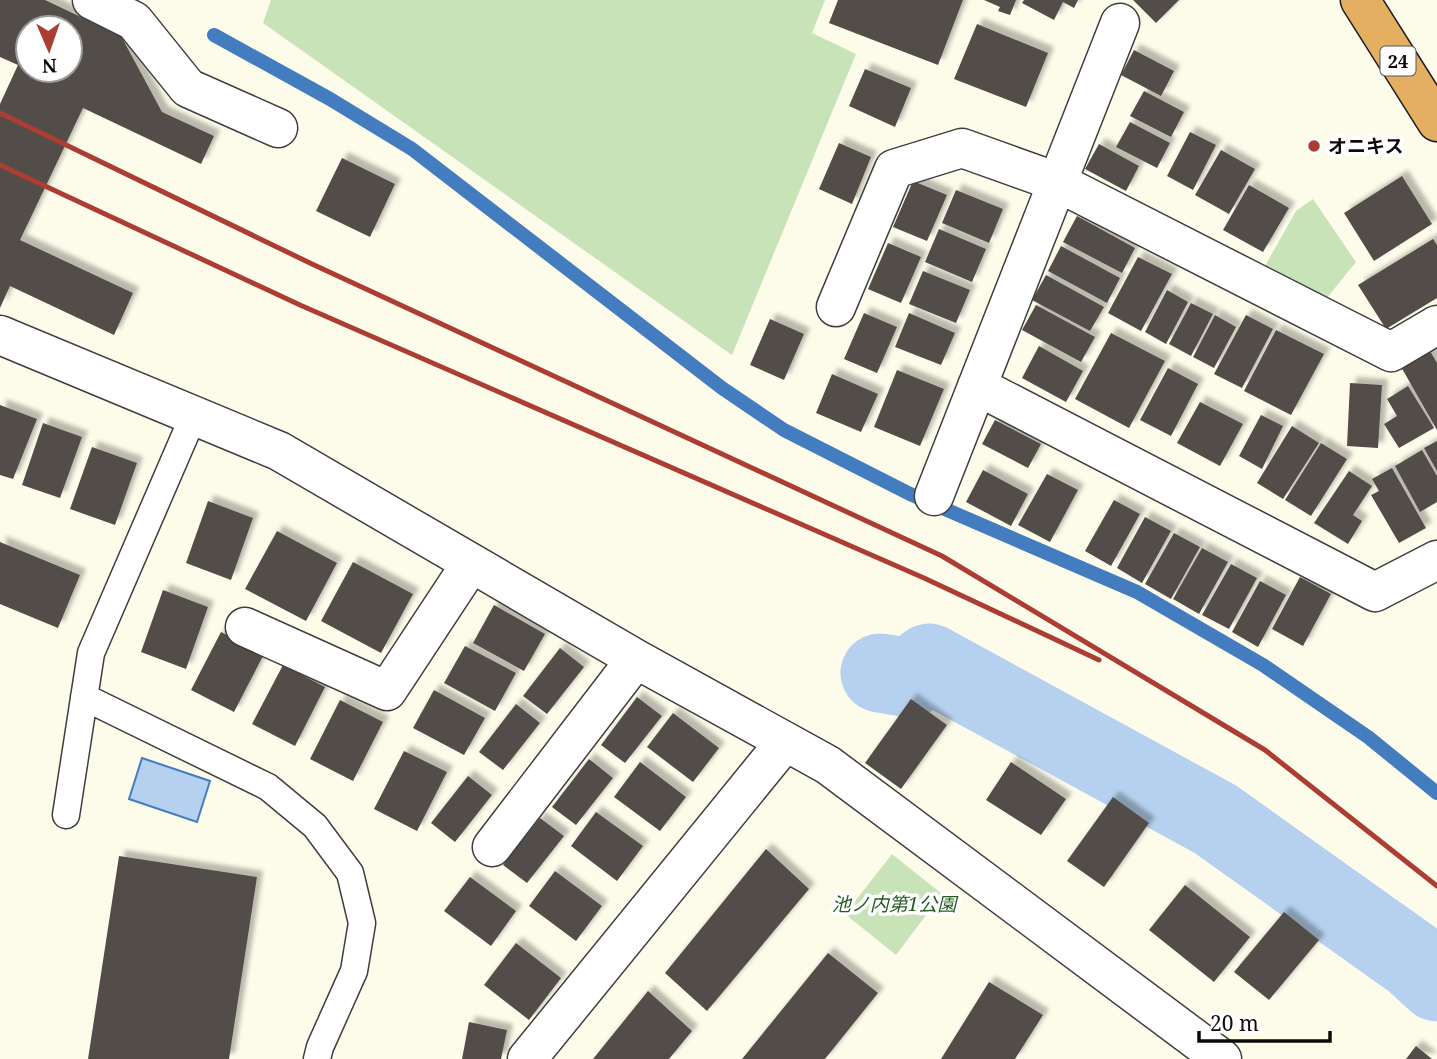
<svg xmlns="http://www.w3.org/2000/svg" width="1437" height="1059" viewBox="0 0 1437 1059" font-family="'Noto Serif','Noto Sans JP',serif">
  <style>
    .green { fill: #c9e3b9 }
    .water { fill: #b5d1ef; stroke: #437dbf; stroke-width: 2 }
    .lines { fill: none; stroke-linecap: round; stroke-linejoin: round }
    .stream { stroke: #437dbf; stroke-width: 14 }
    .river { stroke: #b5d1ef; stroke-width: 79 }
    .building { fill: #524e49; fill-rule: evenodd; filter: url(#shadow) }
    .lane-casing { stroke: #3e3e3e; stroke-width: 29 }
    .street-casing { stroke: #3e3e3e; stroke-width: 41 }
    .highway-casing { stroke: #1c1c1c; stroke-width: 41 }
    .lane { stroke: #fff; stroke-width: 26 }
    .street { stroke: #fff; stroke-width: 38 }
    .highway { stroke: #e5af61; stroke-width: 38 }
    .rail { stroke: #ac3d32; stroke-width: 5 }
    .poi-dot { fill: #ac3d32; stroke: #fff; stroke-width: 2.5 }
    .labels { text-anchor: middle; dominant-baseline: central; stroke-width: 7; stroke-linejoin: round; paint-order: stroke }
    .shield { fill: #fff; stroke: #545454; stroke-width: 2 }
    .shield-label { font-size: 18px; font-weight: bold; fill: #0b0b0b }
    .poi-label { font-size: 19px; font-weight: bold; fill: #0b0b0b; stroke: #fff; text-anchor: start }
    .park-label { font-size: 19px; font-style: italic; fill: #275b23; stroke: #fff }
  </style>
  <defs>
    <filter id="shadow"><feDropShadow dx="6" dy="-6" stdDeviation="2" flood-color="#0004"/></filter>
  </defs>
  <rect width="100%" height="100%" fill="#fdfceb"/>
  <path class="green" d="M 271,0 L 825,0 L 812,33 L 856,54 L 732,355 L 263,23 Z
    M 1313,199 L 1356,262 L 1326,299 L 1265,266 L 1296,211 Z
    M 892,854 L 942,894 L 896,955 L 845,914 Z"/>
  <path class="water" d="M 938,644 L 1062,697 L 1080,745 L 914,656 Z
    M 142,758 L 210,781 L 197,822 L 129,799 Z"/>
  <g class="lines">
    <path class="stream" d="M 214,35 L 330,99 L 412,149 L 722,388 L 784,430 L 910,494 L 1137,592 L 1263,665 L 1368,737 L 1437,793"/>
    <path class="river" d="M 880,673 L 910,678 L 929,663 L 1215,819 L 1413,960 L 1437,982"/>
  </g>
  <path class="building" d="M 0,0 L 45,0 L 121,36 L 162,112 L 214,136 L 201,164 L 83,108 L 20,240 L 133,293 L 114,335 L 10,286 L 0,308 L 0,104 L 18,65 L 0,57 ZM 28,28 L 70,28 L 70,70 L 28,70 Z
    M 838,0 L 963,0 L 938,65 L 829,23 Z
    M 984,0 L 1016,0 L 1010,15 L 998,11 L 1000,7 Z
    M 1024,0 L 1078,0 L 1074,8 L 1063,2 L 1054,20 L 1022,3 Z
    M 1133,0 L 1179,0 L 1156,23 Z
    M 977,24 L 1048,53 L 1026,107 L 954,79 Z
    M 1134,50 L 1174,71 L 1161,96 L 1121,75 Z
    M 865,69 L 911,88 L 895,127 L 849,106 Z
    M 1144,91 L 1184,112 L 1171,137 L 1130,116 Z
    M 1130,122 L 1170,143 L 1157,168 L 1116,147 Z
    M 1190,132 L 1216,145 L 1193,190 L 1167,176 Z
    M 839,143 L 871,157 L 852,204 L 819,189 Z
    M 1099,144 L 1139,166 L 1126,191 L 1085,169 Z
    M 1221,150 L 1255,169 L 1229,214 L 1195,195 Z
    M 342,158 L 395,184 L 370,237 L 316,211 Z
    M 1402,176 L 1432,224 L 1374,261 L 1344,213 Z
    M 913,181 L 947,195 L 927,241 L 893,227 Z
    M 1249,185 L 1289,208 L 1263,252 L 1223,230 Z
    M 956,190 L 1003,209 L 989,243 L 942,223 Z
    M 1077,216 L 1135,248 L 1122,273 L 1063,242 Z
    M 939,229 L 986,249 L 972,282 L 925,262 Z
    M 1433,239 L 1437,245 L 1437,298 L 1386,329 L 1358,285 Z
    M 888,243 L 921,257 L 901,303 L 868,289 Z
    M 1061,246 L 1120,278 L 1107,303 L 1048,271 Z
    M 1138,257 L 1172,274 L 1141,331 L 1108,313 Z
    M 923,271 L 970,290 L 956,323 L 909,304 Z
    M 1046,275 L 1104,307 L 1090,331 L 1032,300 Z
    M 1167,290 L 1188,302 L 1166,344 L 1145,332 Z
    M 1191,303 L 1213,314 L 1191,356 L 1169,344 Z
    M 1036,305 L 1095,337 L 1081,362 L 1022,330 Z
    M 864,313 L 897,327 L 877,373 L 844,359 Z
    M 909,313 L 955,333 L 941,365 L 895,347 Z
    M 1215,315 L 1236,327 L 1214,368 L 1193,357 Z
    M 1246,315 L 1273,329 L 1242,388 L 1214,374 Z
    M 770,319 L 804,334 L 784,380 L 750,365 Z
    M 1276,330 L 1324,354 L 1291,415 L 1244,391 Z
    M 1111,333 L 1165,361 L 1129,428 L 1075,399 Z
    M 1039,346 L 1083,371 L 1066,402 L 1022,378 Z
    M 1429,349 L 1437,363 L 1437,430 L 1400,365 Z
    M 1168,368 L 1198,384 L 1171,436 L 1140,420 Z
    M 897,370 L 944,389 L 920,446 L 874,427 Z
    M 832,374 L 878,394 L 861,432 L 816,413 Z
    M 1350,383 L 1382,385 L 1378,448 L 1347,446 Z
    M 1408,386 L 1434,428 L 1399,448 L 1384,424 L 1397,416 L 1387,399 Z
    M 1200,402 L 1243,424 L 1220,466 L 1177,443 Z
    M 0,405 L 37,419 L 13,479 L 0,475 Z
    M 1261,415 L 1283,426 L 1262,469 L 1239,456 Z
    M 995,420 L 1041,444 L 1028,468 L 982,444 Z
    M 43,423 L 82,437 L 60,498 L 22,485 Z
    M 1292,426 L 1319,443 L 1283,499 L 1257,483 Z
    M 1437,441 L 1437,471 L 1424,448 Z
    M 1321,443 L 1347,459 L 1311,516 L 1285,500 Z
    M 92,447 L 137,463 L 115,525 L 70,509 Z
    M 1422,450 L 1437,476 L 1437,502 L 1420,512 L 1395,466 Z
    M 1392,468 L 1426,528 L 1399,543 L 1371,495 L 1379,491 L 1372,479 Z
    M 983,470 L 1028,494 L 1011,526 L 966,502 Z
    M 1349,471 L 1372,486 L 1353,515 L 1362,521 L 1348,544 L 1314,523 Z
    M 1047,474 L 1078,490 L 1050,542 L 1018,525 Z
    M 1114,500 L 1140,514 L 1111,566 L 1085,551 Z
    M 208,501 L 253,518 L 231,580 L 186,563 Z
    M 1145,517 L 1171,531 L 1142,583 L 1117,568 Z
    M 277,531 L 337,563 L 306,621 L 245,589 Z
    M 1174,533 L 1200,547 L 1171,599 L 1145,584 Z
    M 0,542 L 80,575 L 58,628 L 0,604 Z
    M 1202,548 L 1228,562 L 1199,614 L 1173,599 Z
    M 353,562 L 413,594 L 381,653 L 321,621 Z
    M 1231,564 L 1257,578 L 1229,629 L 1202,615 Z
    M 1300,577 L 1331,594 L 1303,646 L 1272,629 Z
    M 1260,581 L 1286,595 L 1258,647 L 1232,632 Z
    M 163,590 L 208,607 L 186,669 L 141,652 Z
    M 494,605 L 545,634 L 524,671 L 473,643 Z
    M 221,632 L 264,654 L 234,712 L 191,690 Z
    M 465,646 L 516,673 L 495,711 L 444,683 Z
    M 560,648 L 584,667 L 547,714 L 523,696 Z
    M 283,665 L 325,687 L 295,746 L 252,724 Z
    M 434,690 L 485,718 L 464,755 L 413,728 Z
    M 637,697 L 662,716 L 625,763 L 601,745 Z
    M 911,699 L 947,725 L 901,789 L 865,763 Z
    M 340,700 L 383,722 L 353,781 L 310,759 Z
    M 516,704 L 540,723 L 503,770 L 479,752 Z
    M 673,713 L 719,748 L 693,782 L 647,747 Z
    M 404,751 L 447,772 L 417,831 L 374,809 Z
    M 589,759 L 613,778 L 576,825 L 552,807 Z
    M 640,762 L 686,797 L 660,831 L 614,797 Z
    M 1011,762 L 1066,799 L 1041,835 L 986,800 Z
    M 468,776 L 492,795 L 455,842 L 431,823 Z
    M 1113,797 L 1149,823 L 1104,887 L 1067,861 Z
    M 596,812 L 643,846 L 617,881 L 571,846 Z
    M 540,818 L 564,836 L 527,883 L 503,865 Z
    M 766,849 L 809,889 L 707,1011 L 665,973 Z
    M 119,856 L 257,877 L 229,1059 L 88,1059 Z
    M 555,871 L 602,906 L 576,941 L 529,906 Z
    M 470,877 L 516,911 L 491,946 L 444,911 Z
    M 1185,885 L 1250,937 L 1214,982 L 1149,930 Z
    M 1284,912 L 1319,940 L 1269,1000 L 1234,972 Z
    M 516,943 L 561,978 L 529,1020 L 484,985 Z
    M 828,953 L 878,993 L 825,1059 L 742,1059 Z
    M 989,982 L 1043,1015 L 1015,1059 L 941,1059 Z
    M 648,991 L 692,1031 L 669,1059 L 593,1059 Z
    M 469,1022 L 507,1030 L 501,1059 L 462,1059 Z
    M 1416,1046 L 1432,1059 L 1406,1059 Z"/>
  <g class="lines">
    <g class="lane-casing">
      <path id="lane" d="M 84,697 L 268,787 L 315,826 L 350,873 L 362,923 L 354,971 L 320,1047 L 317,1059
        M 66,815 L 91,653 L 193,417"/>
    </g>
    <g class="street-casing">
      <path id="street" d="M 92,0 L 134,21 L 188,88 L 278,128
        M 836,307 L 894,169 L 962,148 L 1057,182 L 1391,352 L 1437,325
        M 0,335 L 279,451 L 636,659 L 828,765 L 1222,1059
        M 977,386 L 1375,592 L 1437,560
        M 934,496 L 1120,23
        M 245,627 L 387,691 L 470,565
        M 492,847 L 636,659
        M 527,1059 L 785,742"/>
    </g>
    <g class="highway-casing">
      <path id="highway" d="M 1360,0 L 1437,122"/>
    </g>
    <use href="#lane" class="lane"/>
    <use href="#street" class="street"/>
    <use href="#highway" class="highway"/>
    <path class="rail" d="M 0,113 L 312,264 L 942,556 L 1265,750 L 1437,886
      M 0,165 L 300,305 L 924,578 L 1099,660"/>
  </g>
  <circle class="poi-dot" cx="1314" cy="146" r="7"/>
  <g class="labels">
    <rect class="shield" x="1380.5" y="46.5" width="35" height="29" rx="5"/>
    <g class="shield-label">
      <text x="1398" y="61">24</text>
    </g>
    <g class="poi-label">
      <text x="1328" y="146">オニキス</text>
    </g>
    <g class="park-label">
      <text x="894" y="904">池ノ内第1公園</text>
    </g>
  </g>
  <g transform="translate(49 49) rotate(178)"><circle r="33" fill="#ffffff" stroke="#9d9d9d" stroke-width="2"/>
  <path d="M0-5L12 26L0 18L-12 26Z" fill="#ac3d32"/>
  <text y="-10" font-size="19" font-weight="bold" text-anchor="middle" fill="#0b0b0b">N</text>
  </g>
  <path d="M1199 1031v10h131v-10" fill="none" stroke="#0b0b0b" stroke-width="3.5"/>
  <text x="1210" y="1031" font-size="21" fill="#0b0b0b" stroke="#ffffff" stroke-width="5" paint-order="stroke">20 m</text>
</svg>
